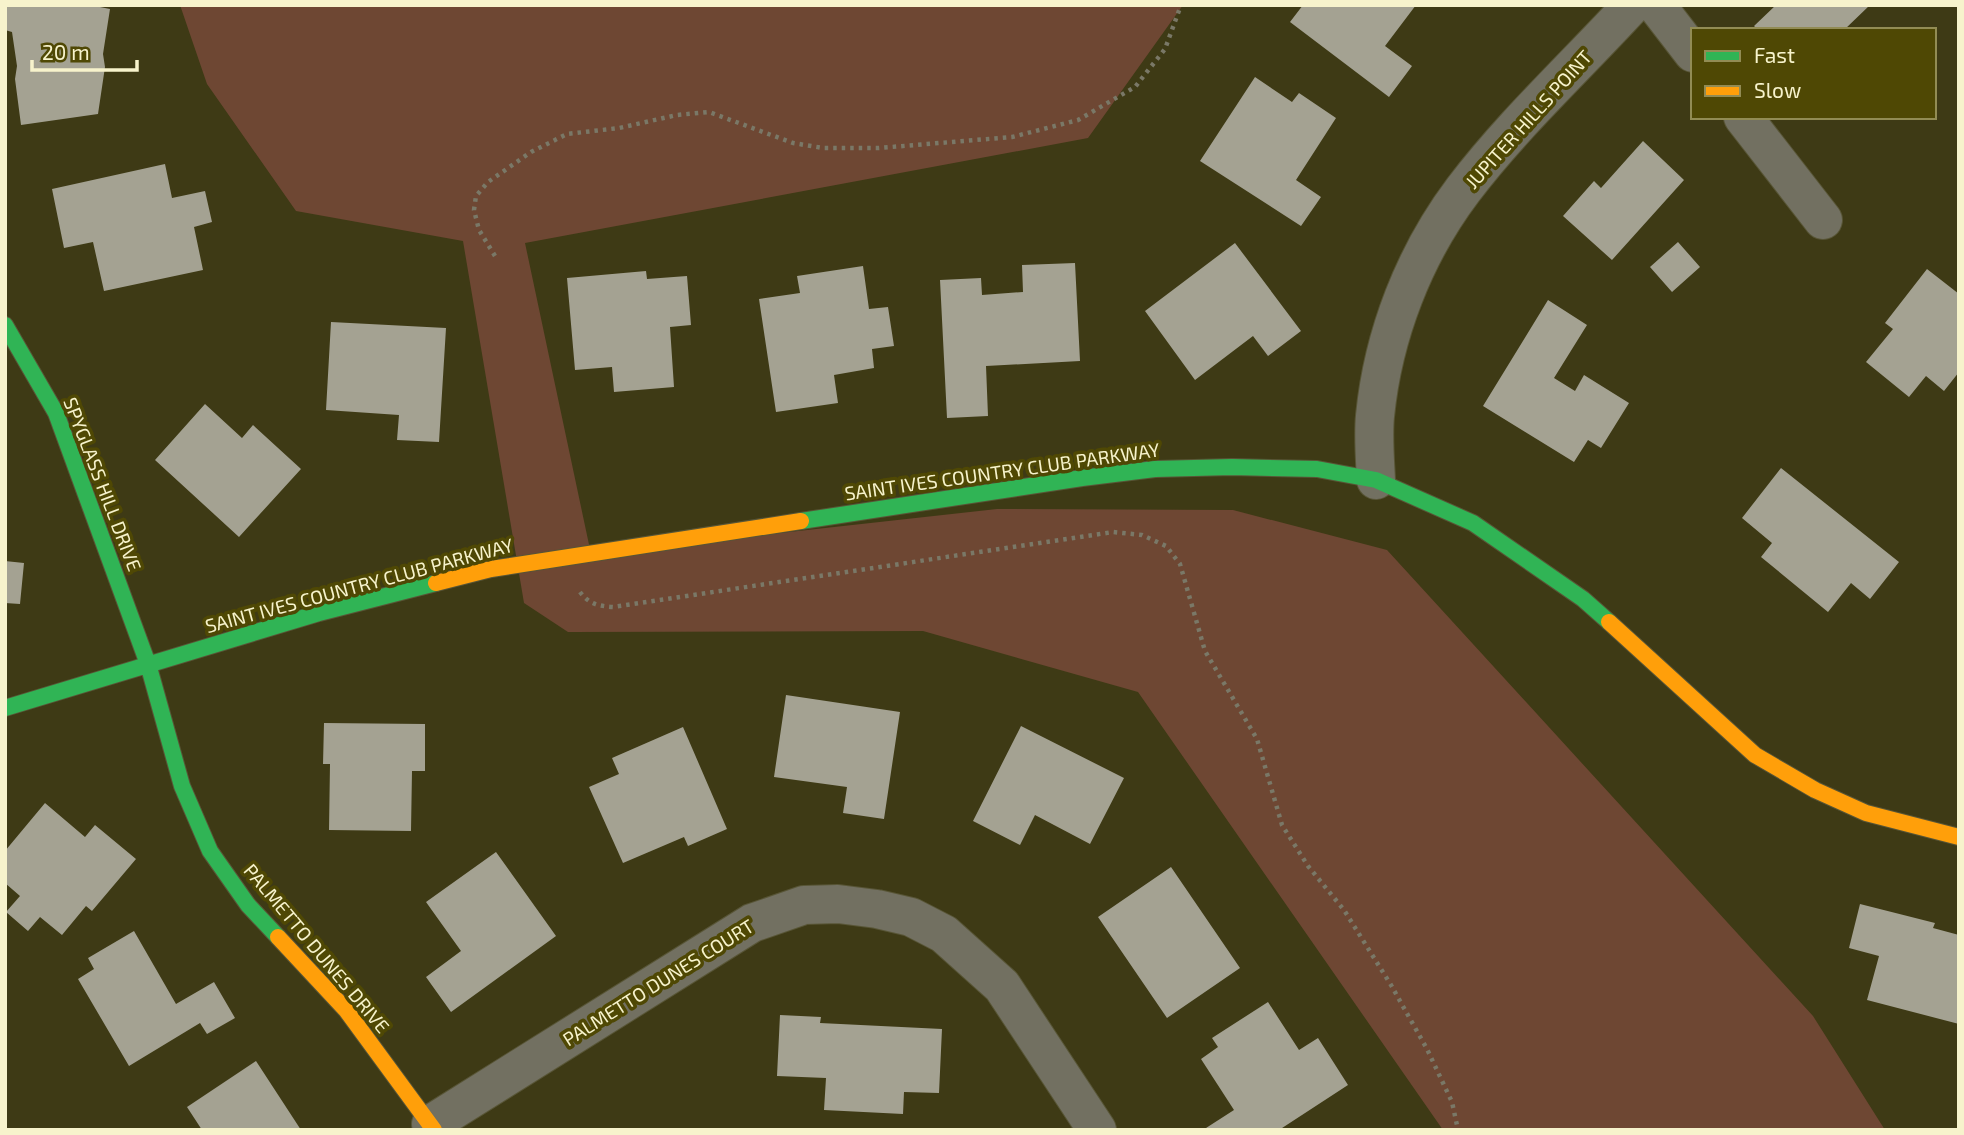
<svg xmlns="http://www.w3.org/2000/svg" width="1964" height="1135" viewBox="0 0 1964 1135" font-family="'Exo 2',sans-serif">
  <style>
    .green { fill: #6e4733 }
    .building { fill: #a4a292 }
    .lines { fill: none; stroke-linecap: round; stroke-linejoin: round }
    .street-casing { stroke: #585536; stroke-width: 40 }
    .fast-casing { stroke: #585536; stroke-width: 18 }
    .slow-casing { stroke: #585536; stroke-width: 18 }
    .path { stroke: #7a7867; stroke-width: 4.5; stroke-dasharray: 3.5 5; stroke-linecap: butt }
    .street { stroke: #727061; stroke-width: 38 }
    .fast { stroke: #30b455; stroke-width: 16 }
    .slow { stroke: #ff9f0a; stroke-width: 16 }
    .labels { text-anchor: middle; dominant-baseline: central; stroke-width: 7; stroke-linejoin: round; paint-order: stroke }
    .street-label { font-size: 19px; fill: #f7f3cc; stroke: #4f4804 }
  </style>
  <rect width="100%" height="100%" fill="#3e3a15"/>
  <path class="green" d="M 180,5 L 1183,5 L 1088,138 L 525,243 L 591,554 L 997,509 L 1233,510 L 1387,550 L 1813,1016 L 1885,1130 L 1443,1130 L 1138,692 L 923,631 L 568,632 L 524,603 L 463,241 L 296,211 L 207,84 Z"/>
  <path class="building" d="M 5,5 L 90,5 L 110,9 L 103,54 L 105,67 L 98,114 L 21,125 L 15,79 L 17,66 L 12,32 L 5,30 Z
    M 1303,5 L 1416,5 L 1385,46 L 1412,66 L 1389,97 L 1290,22 Z
    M 1776,5 L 1870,5 L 1844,30 L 1758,30 L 1754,26 Z
    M 1255,77 L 1292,102 L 1299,93 L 1336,118 L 1296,180 L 1321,197 L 1301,226 L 1200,161 Z
    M 1643,141 L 1684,180 L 1612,260 L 1563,216 L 1594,181 L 1601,188 Z
    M 165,164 L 172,198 L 205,191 L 212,222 L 194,227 L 203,270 L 104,291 L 93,242 L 64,248 L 52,189 Z
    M 1678,242 L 1700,267 L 1672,292 L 1650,267 Z
    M 1235,243 L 1301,331 L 1268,356 L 1253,336 L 1195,380 L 1145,311 Z
    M 1075,263 L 1080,361 L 986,366 L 988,416 L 947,418 L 940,280 L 981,278 L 982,295 L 1023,292 L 1022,265 Z
    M 863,266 L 869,309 L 888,307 L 894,346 L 872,349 L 874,368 L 834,375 L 838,403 L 776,412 L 759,299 L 800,293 L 797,276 Z
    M 1927,269 L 1959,294 L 1959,372 L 1944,391 L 1926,376 L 1909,397 L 1866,362 L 1893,329 L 1885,323 Z
    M 646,271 L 647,279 L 687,276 L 691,325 L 670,327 L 674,387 L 614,392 L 612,367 L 575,370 L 567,278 Z
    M 1548,300 L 1587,325 L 1554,378 L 1575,391 L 1584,375 L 1629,403 L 1601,448 L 1588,440 L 1574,462 L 1483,406 Z
    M 331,322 L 446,328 L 439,442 L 397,440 L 399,415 L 326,410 Z
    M 205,404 L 242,438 L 253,425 L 301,469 L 239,537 L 155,460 Z
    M 1781,468 L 1899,562 L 1870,599 L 1851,583 L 1828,612 L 1761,557 L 1772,543 L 1742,518 Z
    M 5,561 L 24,563 L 20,604 L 5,603 Z
    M 786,695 L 900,712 L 884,819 L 843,813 L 847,787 L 774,777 Z
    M 324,723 L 425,724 L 425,771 L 412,771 L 411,831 L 329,830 L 330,764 L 323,764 Z
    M 1021,726 L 1124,778 L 1090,844 L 1035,815 L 1020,845 L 973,821 Z
    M 683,727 L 727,829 L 688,846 L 684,837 L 623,863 L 589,787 L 619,774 L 612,758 Z
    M 45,803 L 85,837 L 95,825 L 136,859 L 92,911 L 86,906 L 62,935 L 40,917 L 28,931 L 6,912 L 20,896 L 5,883 L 5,851 Z
    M 496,852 L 556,936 L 451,1012 L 426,977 L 461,951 L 426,902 Z
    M 1171,867 L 1240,968 L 1167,1018 L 1098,917 Z
    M 1860,904 L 1935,923 L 1933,928 L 1959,935 L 1959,1024 L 1867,1000 L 1879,956 L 1849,948 Z
    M 134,931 L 176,1004 L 214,982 L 235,1018 L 207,1034 L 200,1023 L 129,1066 L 78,979 L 94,969 L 88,958 Z
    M 1268,1002 L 1299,1050 L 1318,1038 L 1348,1085 L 1279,1130 L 1208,1130 L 1206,1128 L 1234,1110 L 1201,1059 L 1218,1047 L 1212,1038 Z
    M 780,1015 L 821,1017 L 820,1023 L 942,1029 L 939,1093 L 904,1092 L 903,1114 L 824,1110 L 826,1078 L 777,1076 Z
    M 256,1061 L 301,1130 L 202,1130 L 187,1107 Z"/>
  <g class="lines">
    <g class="street-casing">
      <path id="street" d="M 1656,5 L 1693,53
        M 1743,117 L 1823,220
        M 1376,480 C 1375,459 1373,437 1375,416 C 1383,335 1414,255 1463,190 C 1513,124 1576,66 1632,5
        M 431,1124 L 752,923 L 804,905 L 838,904 L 877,909 L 911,917 L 944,934 L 1002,986 L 1097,1130"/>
    </g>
    <g class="fast-casing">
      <path id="fast" d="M 5,325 L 56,413 L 148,664 L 182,786 L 210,851 L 248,905 L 278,937
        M 801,521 L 1082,478 L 1155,469 L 1232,467 L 1317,469 L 1376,480 L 1473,523 L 1583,599 L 1609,622
        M 5,708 L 319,613 L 436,583"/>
    </g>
    <g class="slow-casing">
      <path id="slow" d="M 436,583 L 491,569 L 801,521
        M 1609,622 L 1755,755 L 1815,790 L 1866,813 L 1959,837
        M 278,937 L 346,1010 L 434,1130"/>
    </g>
    <path class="path" d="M 495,256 L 479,230 L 474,210 L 476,196 L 488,182 L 531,152 L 567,134 L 619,128 L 677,115 L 709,112 L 793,143 L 823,148 L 879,148 L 1012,137 L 1078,120 L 1135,87 L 1165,49 L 1181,5
      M 580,592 C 589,604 598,606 613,607 L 1113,532 L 1142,535 L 1166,546 L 1180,564 L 1205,651 L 1257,739 L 1282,825 L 1308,866 L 1344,910 L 1391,985 L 1427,1049 L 1452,1102 L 1458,1130"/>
    <use href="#street" class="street"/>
    <use href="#fast" class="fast"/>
    <use href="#slow" class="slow"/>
  </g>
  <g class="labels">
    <g class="street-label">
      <text transform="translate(1528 119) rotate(-48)">JUPITER HILLS POINT</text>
      <text transform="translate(1002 471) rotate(-8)">SAINT IVES COUNTRY CLUB PARKWAY</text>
      <text transform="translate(103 484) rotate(69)">SPYGLASS HILL DRIVE</text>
      <text transform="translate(359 585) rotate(-15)">SAINT IVES COUNTRY CLUB PARKWAY</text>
      <text transform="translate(317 948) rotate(50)">PALMETTO DUNES DRIVE</text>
      <text transform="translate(658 982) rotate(-32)">PALMETTO DUNES COURT</text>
    </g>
  </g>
  <rect width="1964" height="1135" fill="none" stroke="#f7f3cc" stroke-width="14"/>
  <rect x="1691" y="28" width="245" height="91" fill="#4f4804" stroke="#928c54" stroke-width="2"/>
  <rect x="1705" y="51" width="35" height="10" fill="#30b455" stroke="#928c54" stroke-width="2"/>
  <text x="1754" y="63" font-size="21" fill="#f7f3cc">Fast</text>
  <rect x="1705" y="86" width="35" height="10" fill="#ff9f0a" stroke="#928c54" stroke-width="2"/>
  <text x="1754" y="98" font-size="21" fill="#f7f3cc">Slow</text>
  <path d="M32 60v10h105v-10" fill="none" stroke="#f7f3cc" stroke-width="3.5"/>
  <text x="42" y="60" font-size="21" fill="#f7f3cc" stroke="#4f4804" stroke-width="5" paint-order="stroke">20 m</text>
</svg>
